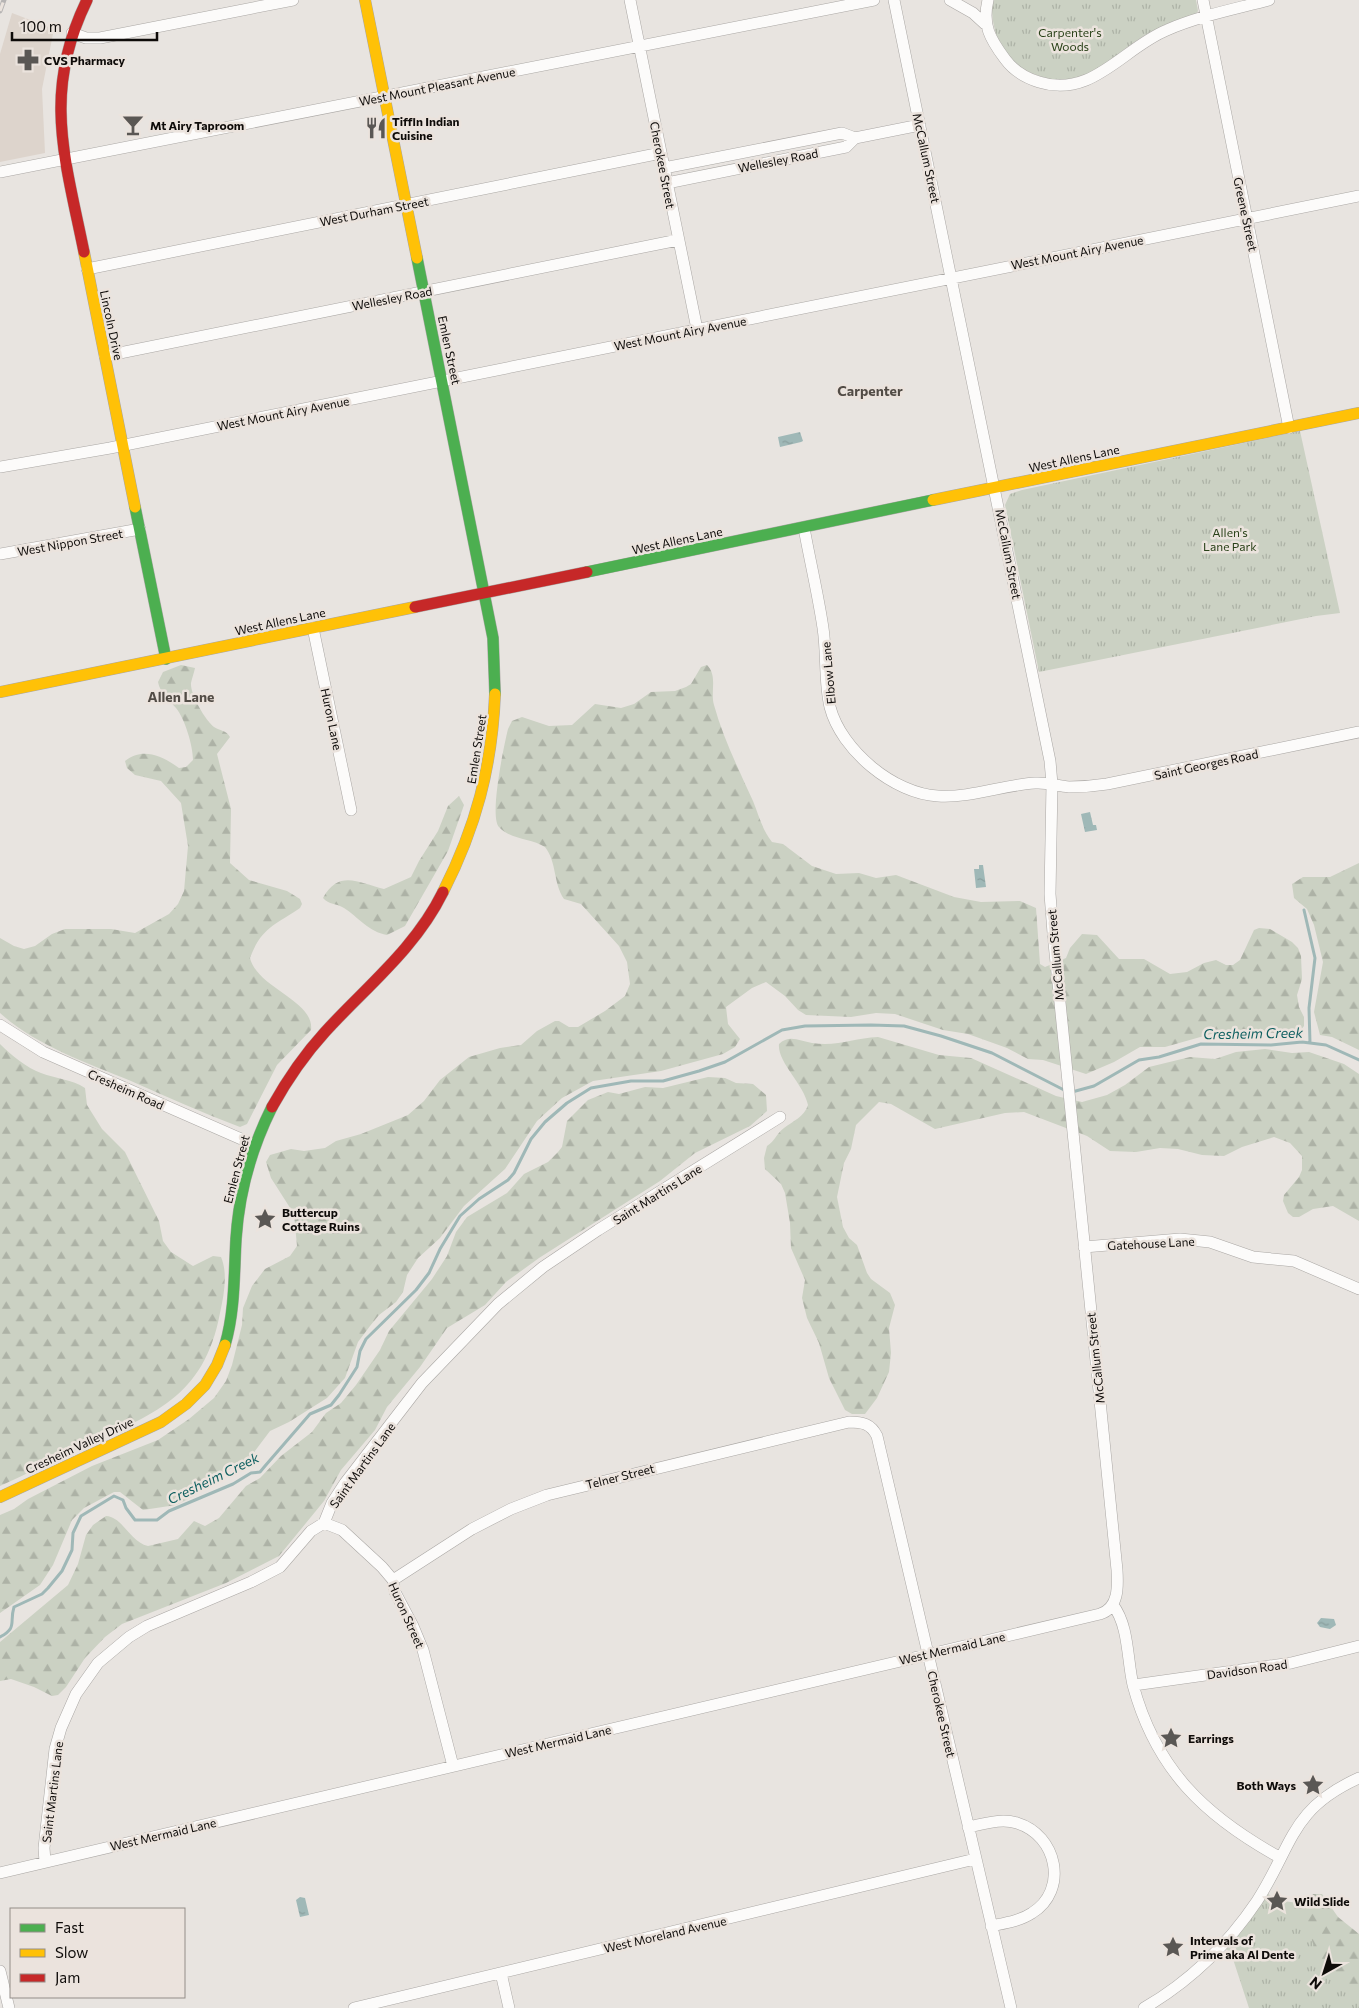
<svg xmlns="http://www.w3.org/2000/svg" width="1359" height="2008" viewBox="0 0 1359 2008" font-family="Commissioner,sans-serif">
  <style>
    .built { fill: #ddd4cc }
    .forest { fill: url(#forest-firs) }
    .park { fill: url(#park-tufts) }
    .water { fill: url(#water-ripples) }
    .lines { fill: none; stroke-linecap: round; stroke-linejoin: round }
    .stream { stroke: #9fb8b7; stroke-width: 3 }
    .street-casing { stroke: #aaa7a4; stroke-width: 12 }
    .fast-casing { stroke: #aaa7a4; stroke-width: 12 }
    .slow-casing { stroke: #aaa7a4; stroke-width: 12 }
    .jam-casing { stroke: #aaa7a4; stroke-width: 12 }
    .street { stroke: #fcfbfa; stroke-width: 11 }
    .fast { stroke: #4caf50; stroke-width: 11 }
    .slow { stroke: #ffc107; stroke-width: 11 }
    .jam { stroke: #c62828; stroke-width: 11 }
    .rail-casing { stroke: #b6b4b4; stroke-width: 5 }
    .rail { stroke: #ebe3dd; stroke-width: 3; stroke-dasharray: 9; stroke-linecap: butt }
    .labels { text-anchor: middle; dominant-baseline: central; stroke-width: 5; stroke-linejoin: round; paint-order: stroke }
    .park-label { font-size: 12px; fill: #294118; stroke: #ebe3dd }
    .poi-label { font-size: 12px; font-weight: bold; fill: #0e0b09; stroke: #ebe3dd; text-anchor: start }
    .street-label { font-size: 12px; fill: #0e0b09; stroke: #ebe3dd }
    .neighbourhood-label { font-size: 14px; font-weight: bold; fill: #524c46; stroke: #ebe3dd }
    .water-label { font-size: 14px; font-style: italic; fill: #0e5f60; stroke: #ebe3dd }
  </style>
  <defs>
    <pattern id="forest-firs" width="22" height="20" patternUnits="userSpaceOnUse" patternTransform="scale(1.25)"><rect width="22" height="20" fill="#cbd1c3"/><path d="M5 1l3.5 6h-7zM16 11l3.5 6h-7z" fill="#adb2a6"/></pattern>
    <pattern id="park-tufts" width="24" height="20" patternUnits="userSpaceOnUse" patternTransform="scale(1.25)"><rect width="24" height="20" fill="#cbd1c3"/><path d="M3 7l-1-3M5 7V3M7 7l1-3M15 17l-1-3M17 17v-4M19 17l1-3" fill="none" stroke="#adb2a6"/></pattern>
    <pattern id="water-ripples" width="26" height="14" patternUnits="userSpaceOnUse" patternTransform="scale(1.25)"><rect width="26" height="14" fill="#9fb8b7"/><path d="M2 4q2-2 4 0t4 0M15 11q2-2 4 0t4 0" fill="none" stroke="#889d9c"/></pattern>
  </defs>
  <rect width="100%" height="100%" fill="#e8e4e0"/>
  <path class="built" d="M 12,13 L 54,29 L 42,89 L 45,153 L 0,162 L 0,54 Z"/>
  <path class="forest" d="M 181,665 L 195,668 C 194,673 192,678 191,683 C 190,694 205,720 214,727 C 220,731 226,730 230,737 L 217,754 L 231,809 L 230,863 L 249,880 L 287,891 L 300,899 L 302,904 L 300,908 C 275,925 261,928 250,958 C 257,988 315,1001 311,1030 L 277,1065 L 247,1124 L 240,1127 C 203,1113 167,1097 131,1081 C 85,1062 37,1046 0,1013 L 0,938 L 14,946 L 24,949 L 35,946 L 52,934 L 65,929 L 111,929 L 135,933 L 169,914 L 178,904 L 184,891 L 188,846 L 181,803 L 161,781 L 135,775 L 127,768 L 125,761 C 143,746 164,757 179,768 L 186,767 L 193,760 C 193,746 185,719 176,708 C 169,699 160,693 158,682 L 163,672 Z
    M 707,665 C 718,676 710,692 714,705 C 723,738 739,770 753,801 C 759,816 762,829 772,842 L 783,844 L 812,866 L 836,874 L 859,873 L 876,878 L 896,875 L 954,897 L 981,902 L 1020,901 L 1036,908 L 1040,964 L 1045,967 L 1066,958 L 1070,948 L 1082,934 L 1097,935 L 1119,959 L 1144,959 L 1170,974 L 1187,972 L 1204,963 L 1216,960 L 1226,965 L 1233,965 L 1240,960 L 1254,930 L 1259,928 L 1270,929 L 1292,942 L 1298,948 L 1301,956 L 1302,979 L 1297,995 L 1299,1007 L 1304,1017 L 1304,1026 L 1300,1031 L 1292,1034 L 1247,1031 L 1211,1034 L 1165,1047 L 1140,1047 L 1114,1062 L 1086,1074 L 1043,1060 L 1028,1059 L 1007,1048 L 968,1034 L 943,1030 L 895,1014 L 876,1013 L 851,1017 L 806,1015 L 798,1010 L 785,996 L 766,982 L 752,988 L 726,1007 L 728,1024 L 740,1039 L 735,1047 L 723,1054 L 661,1071 L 593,1081 L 562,1098 L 537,1121 L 505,1169 L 464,1206 L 440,1238 L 418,1258 L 407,1275 L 403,1292 L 396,1302 L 379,1315 L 370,1326 L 358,1342 L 345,1378 L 327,1398 L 289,1422 L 270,1431 L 249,1459 L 228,1470 L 194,1496 L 176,1505 L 143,1510 L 120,1492 L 114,1492 L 84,1508 L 72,1520 L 53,1565 L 40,1585 L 0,1613 L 0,1515 L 14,1509 L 28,1499 L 92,1466 L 158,1440 L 189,1419 L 214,1398 L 226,1381 L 232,1365 L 242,1325 L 243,1308 L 252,1286 L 265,1269 L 290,1256 L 297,1246 L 294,1214 L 271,1178 L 266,1162 L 270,1155 L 291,1149 L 304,1151 L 325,1148 L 336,1141 L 361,1134 L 408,1115 L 424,1101 L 440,1080 L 469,1057 L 500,1048 L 521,1045 L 537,1031 L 555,1021 L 559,1021 L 569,1027 L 578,1027 L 605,1011 L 625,996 L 630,984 L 627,962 L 619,946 L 581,904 L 564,899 C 553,883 557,862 545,847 C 531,838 511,840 499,827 C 489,817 504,745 508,729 L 512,721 L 522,717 L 549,726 L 572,725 L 595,704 L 621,708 L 634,704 L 651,692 L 675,691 L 686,687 L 691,684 L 701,667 Z
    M 459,796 L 464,805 L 448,851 L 405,926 L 387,935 C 369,932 358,917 344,908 C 336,903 329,905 323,898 C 339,869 359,883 384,889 L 411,877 L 419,861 L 438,831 L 448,806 Z
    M 1359,863 L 1359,1050 L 1332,1037 L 1320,1035 L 1314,1012 L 1323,962 L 1314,925 L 1307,909 L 1294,898 L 1292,884 L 1303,877 L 1330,877 Z
    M 878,1037 L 939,1055 L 971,1058 L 1056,1096 L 1082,1102 L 1107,1095 L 1125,1085 L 1149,1067 L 1190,1057 L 1215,1059 L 1236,1052 L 1265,1049 L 1292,1053 L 1309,1052 L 1344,1064 L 1359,1074 L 1359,1221 L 1333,1206 L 1313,1209 L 1299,1217 L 1293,1217 L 1288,1213 L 1283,1201 L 1284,1195 L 1299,1177 L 1302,1170 L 1302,1156 L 1290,1143 L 1274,1137 L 1242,1147 L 1224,1156 L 1202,1155 L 1178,1149 L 1160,1148 L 1136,1152 L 1110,1151 L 1087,1136 L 1024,1112 L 1005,1113 L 935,1129 L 891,1104 L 879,1102 L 856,1125 L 851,1149 L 844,1163 L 837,1197 L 843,1227 L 849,1238 L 857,1245 L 867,1273 L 871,1279 L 890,1293 L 895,1305 L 889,1328 L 891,1353 L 889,1372 L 877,1398 L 865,1414 L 852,1414 L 845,1410 L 829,1378 L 819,1343 L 807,1318 L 802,1298 L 805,1280 L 791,1248 L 790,1223 L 785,1193 L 781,1184 L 765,1169 L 764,1158 L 767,1146 C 775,1141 776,1134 784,1128 C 793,1121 804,1117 808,1105 C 804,1084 777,1062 779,1044 C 789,1034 800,1041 812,1043 C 837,1047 854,1038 878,1037 Z
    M 0,1044 C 11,1055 27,1068 41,1073 C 56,1079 72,1079 85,1088 L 87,1105 L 102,1129 L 125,1152 L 159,1221 L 163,1241 L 171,1252 L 193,1266 L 213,1256 L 221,1257 C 228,1273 224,1295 220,1313 C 204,1398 153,1414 82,1447 C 54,1459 28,1474 0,1486 Z
    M 708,1077 L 725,1078 L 736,1083 L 753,1084 L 766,1095 L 767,1111 L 750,1126 L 695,1153 L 660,1181 L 539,1258 L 506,1282 L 485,1305 L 447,1328 L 420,1367 L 387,1407 L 375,1430 L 341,1470 L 324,1501 L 279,1556 L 226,1583 L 122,1624 L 105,1637 L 85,1658 L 66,1687 L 58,1695 L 52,1696 L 34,1687 L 11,1679 L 0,1681 L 0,1642 L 68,1585 L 78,1564 L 86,1535 L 93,1525 L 106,1516 C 123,1517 130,1542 148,1546 L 178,1539 L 194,1521 L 205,1526 L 219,1518 L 246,1486 L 260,1478 L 281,1456 L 312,1432 L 326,1413 L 341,1403 L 356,1385 L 380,1350 L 389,1331 L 432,1279 L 447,1256 L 456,1232 L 467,1217 L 507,1193 L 524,1174 L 548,1162 L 558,1152 L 562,1147 L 567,1121 L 588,1100 L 608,1092 L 619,1094 L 645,1087 L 663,1088 Z
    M 1313,1894 L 1322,1894 L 1338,1917 L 1359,1934 L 1359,2008 L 1249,2008 L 1270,1906 L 1283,1901 L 1307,1904 Z"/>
  <path class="park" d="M 992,0 L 1196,0 L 1198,11 L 1195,15 C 1175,21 1157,28 1139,39 C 1123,49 1109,64 1093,73 C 1068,86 1039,80 1017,65 C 997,49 991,24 992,0 Z
    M 1300,431 L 1340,613 L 1316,616 L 1039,672 L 1005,505 L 1010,494 L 1022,490 Z
    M 1267,1893 L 1306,1923 L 1321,1967 L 1359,1990 L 1359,2008 L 1249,2008 L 1231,1953 L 1225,1948 Z"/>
  <path class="water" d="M 800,432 L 803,441 L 801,442 L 780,447 L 778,437 Z
    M 1090,812 L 1093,825 L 1096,825 L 1097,830 L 1085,832 L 1081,814 Z
    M 979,865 L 983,865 L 986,887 L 976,888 L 974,869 L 979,869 Z
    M 1321,1618 L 1334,1619 L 1336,1625 L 1330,1629 L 1320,1627 L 1317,1623 Z
    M 300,1897 L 305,1898 L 309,1915 L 300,1917 L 296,1900 Z"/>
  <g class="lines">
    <path class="stream" d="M 1304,910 L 1315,958 L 1309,1008 L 1310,1043
      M 1072,1092 L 1094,1086 L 1139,1060 L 1159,1057 L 1201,1044 L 1271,1045 L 1302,1042 L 1326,1045 L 1359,1060
      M 0,1637 C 18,1627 9,1623 14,1607 L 42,1594 L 48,1588 L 62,1571 L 72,1550 L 73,1533 L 81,1516 L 114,1496 L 123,1500 L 126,1508 L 135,1520 L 157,1520 L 169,1511 L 233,1484 L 251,1473 L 260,1472 L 265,1466 L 310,1414 L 331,1405 L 339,1395 L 357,1367 L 360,1351 L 366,1339 L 416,1290 L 429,1273 L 440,1249 L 460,1216 L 479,1199 L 508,1180 L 514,1173 L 531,1139 L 545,1122 L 567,1103 L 591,1088 L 631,1081 L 663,1081 L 699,1071 L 725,1062 L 782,1030 L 805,1026 L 871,1025 L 904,1026 L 941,1036 L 992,1053 L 1066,1091"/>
    <g class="street-casing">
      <path id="street" d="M 630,0 L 697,329
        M 950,0 L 973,13 L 985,24
        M 988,0 C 982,25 990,39 1005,59 C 1013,70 1026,78 1039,82 C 1092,99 1123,48 1167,30 C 1199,16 1235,9 1269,0
        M 1203,0 L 1289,428
        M 72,33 L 86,38 L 100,38 L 293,0
        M 664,168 L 842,133 L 855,138 L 920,125
        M 0,172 L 874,0
        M 667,183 L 846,147 L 855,138
        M 87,269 L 661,153
        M 105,356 L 678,240
        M 0,467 L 110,448 L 1359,196
        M 804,528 C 810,561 818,594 823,628 C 827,654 824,682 830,707 C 841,750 894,794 938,796 C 971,798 1003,785 1035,783 C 1047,782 1057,786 1069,787 C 1081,787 1094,786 1107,784 L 1359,732
        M 0,554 L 140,529
        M 313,628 L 351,810
        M 0,1025 L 43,1052 L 255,1145
        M 1084,1247 L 1180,1239 L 1210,1242 L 1253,1257 L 1294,1261 L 1359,1289
        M 324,1523 L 342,1530 L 382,1567 L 393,1580 L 395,1592 L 413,1626 L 423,1650 L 453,1766
        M 393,1580 L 472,1529 L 511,1509 L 547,1495 L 849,1422 C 863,1422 871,1424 877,1436 L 1011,2008
        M 1113,1605 C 1129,1626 1127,1659 1133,1685 C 1156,1770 1205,1816 1279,1857
        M 1134,1685 L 1291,1663 L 1359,1646
        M 968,1827 C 984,1824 1001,1818 1017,1823 C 1057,1835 1069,1890 1032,1913 C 1020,1921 1005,1923 991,1926
        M 45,1862 L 44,1848 L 55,1749 L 61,1728 L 76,1694 L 98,1663 L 129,1637 L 147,1626 L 251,1582 L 280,1567 L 311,1531 L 324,1523 L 332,1503 L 345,1483 L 422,1383 L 498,1304 L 543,1267 L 598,1230 L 780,1117
        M 0,1873 L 1100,1614 C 1119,1608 1118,1586 1117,1570 L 1053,933 L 1050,894 L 1052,784 L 1050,761 L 894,0
        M 0,1971 L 9,2008
        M 501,1973 L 509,2008
        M 354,2008 L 975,1859
        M 1144,2008 C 1189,1982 1228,1944 1257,1901 C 1293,1845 1290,1809 1359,1778"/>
    </g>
    <g class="fast-casing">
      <path id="fast" d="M 417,258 L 493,638 L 495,694
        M 135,507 L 166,659
        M 587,572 L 933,500
        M 225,1345 C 235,1311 234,1274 236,1239 C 239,1193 251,1149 272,1107"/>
    </g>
    <g class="slow-casing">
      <path id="slow" d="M 365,0 L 417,258
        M 84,252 L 135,507
        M 933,500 L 1359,413
        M 0,692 L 415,607
        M 443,892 C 476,827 492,767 495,694
        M 0,1497 L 161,1422 L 186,1404 L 205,1385 L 217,1365 L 225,1345"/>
    </g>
    <g class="jam-casing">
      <path id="jam" d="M 84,252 C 65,158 42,92 87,0
        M 415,607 L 587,572
        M 272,1107 C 287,1080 304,1055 325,1032 C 366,987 415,949 443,892"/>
    </g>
    <use href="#street" class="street"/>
    <use href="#fast" class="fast"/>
    <use href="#slow" class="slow"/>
    <use href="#jam" class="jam"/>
    <g class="rail-casing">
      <path id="rail" d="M 0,11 L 4,0"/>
    </g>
    <use href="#rail" class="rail"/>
  </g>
  <defs>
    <g id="pharmacy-bare" transform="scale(1.725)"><path d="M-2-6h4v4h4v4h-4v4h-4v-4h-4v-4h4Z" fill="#5a5754" stroke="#ebe3dd" stroke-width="2.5" paint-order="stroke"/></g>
    <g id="bar-bare" transform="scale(1.725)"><path d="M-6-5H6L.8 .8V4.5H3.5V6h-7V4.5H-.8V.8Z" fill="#5a5754" stroke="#ebe3dd" stroke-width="2.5" paint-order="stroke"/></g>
    <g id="restaurant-bare" transform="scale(1.725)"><path d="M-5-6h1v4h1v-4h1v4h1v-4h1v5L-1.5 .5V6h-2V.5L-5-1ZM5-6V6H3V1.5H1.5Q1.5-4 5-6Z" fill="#5a5754" stroke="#ebe3dd" stroke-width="2.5" paint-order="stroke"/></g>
    <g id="sight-bare" transform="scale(1.725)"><path d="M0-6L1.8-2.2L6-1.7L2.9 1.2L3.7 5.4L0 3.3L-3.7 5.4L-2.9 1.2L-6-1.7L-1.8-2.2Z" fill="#5a5754" stroke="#ebe3dd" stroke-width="2.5" paint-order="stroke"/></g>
  </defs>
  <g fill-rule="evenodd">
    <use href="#pharmacy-bare" x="28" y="60"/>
    <use href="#bar-bare" x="133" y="125"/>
    <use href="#restaurant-bare" x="376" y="128"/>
    <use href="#sight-bare" x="265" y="1219"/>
    <use href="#sight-bare" x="1171" y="1738"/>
    <use href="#sight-bare" x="1313" y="1785"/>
    <use href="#sight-bare" x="1277" y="1901"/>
    <use href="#sight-bare" x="1173" y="1947"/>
  </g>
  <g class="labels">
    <g class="park-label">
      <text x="1070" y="32">Carpenter's<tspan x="1070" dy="14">Woods</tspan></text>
      <text x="1230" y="532">Allen's<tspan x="1230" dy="14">Lane Park</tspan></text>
    </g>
    <g class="poi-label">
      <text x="44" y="60">CVS Pharmacy</text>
      <text x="392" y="121">Tiffin Indian<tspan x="392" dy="14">Cuisine</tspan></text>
      <text x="150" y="125">Mt Airy Taproom</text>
      <text x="282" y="1212">Buttercup<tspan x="282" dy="14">Cottage Ruins</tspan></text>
      <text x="1188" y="1738">Earrings</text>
      <text x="1296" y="1785" text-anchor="end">Both Ways</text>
      <text x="1294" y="1901">Wild Slide</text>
      <text x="1190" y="1940">Intervals of<tspan x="1190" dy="14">Prime aka Al Dente</tspan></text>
    </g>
    <g class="street-label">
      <text transform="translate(437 86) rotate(-11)">West Mount Pleasant Avenue</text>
      <text transform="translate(927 158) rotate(78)">McCallum Street</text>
      <text transform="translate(778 160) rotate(-11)">Wellesley Road</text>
      <text transform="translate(663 165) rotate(79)">Cherokee Street</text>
      <text transform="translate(374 211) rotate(-11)">West Durham Street</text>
      <text transform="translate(1246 214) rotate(78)">Greene Street</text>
      <text transform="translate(1077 252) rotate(-11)">West Mount Airy Avenue</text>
      <text transform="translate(392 298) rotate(-11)">Wellesley Road</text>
      <text transform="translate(112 325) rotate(78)">Lincoln Drive</text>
      <text transform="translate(680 333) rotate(-11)">West Mount Airy Avenue</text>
      <text transform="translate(450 350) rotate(78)">Emlen Street</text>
      <text transform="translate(283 413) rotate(-11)">West Mount Airy Avenue</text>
      <text transform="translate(1074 458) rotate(-12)">West Allens Lane</text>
      <text transform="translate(677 540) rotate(-12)">West Allens Lane</text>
      <text transform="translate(70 542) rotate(-10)">West Nippon Street</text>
      <text transform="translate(1009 554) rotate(79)">McCallum Street</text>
      <text transform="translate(280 621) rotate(-12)">West Allens Lane</text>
      <text transform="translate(828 673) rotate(-95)">Elbow Lane</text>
      <text transform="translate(332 719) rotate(78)">Huron Lane</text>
      <text transform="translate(476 749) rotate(-81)">Emlen Street</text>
      <text transform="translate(1206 764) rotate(-12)">Saint Georges Road</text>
      <text transform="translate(1055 955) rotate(-95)">McCallum Street</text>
      <text transform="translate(126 1089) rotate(24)">Cresheim Road</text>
      <text transform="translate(236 1169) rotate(-75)">Emlen Street</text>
      <text transform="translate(657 1194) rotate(-32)">Saint Martins Lane</text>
      <text transform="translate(1151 1243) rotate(-3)">Gatehouse Lane</text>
      <text transform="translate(1095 1358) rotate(-96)">McCallum Street</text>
      <text transform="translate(79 1445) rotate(-25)">Cresheim Valley Drive</text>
      <text transform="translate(362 1465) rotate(-54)">Saint Martins Lane</text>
      <text transform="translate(620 1476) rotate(-14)">Telner Street</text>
      <text transform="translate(407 1615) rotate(66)">Huron Street</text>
      <text transform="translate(952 1648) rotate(-13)">West Mermaid Lane</text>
      <text transform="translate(1247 1669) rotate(-8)">Davidson Road</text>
      <text transform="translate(942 1714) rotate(77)">Cherokee Street</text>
      <text transform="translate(558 1741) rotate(-13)">West Mermaid Lane</text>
      <text transform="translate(52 1792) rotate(-83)">Saint Martins Lane</text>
      <text transform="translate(163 1834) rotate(-13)">West Mermaid Lane</text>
      <text transform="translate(665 1934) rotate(-13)">West Moreland Avenue</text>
    </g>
    <g class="neighbourhood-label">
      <text x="870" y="390">Carpenter</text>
      <text x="181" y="696">Allen Lane</text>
    </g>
    <g class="water-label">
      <text transform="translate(1253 1033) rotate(-1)">Cresheim Creek</text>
      <text transform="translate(213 1478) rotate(-26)">Cresheim Creek</text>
    </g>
  </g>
  <rect x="10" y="1908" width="175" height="90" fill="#ebe3dd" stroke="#938d88"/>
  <rect x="20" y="1924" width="25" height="8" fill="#4caf50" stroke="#938d88"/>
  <text x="55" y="1933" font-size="15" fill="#0e0b09">Fast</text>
  <rect x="20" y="1949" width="25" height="8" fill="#ffc107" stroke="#938d88"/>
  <text x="55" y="1958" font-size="15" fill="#0e0b09">Slow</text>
  <rect x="20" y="1974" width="25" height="8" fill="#c62828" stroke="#938d88"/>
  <text x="55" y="1983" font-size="15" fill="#0e0b09">Jam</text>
  <g transform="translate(1324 1973) rotate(219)" stroke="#ebe3dd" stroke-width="4" paint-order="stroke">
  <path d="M0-4L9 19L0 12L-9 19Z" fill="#0e0b09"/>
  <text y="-8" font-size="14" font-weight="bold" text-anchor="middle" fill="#0e0b09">N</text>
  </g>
  <path d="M12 32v8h145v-8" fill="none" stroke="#0e0b09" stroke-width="2.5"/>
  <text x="20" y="32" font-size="15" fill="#0e0b09" stroke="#ebe3dd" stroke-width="4" paint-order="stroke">100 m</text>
</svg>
